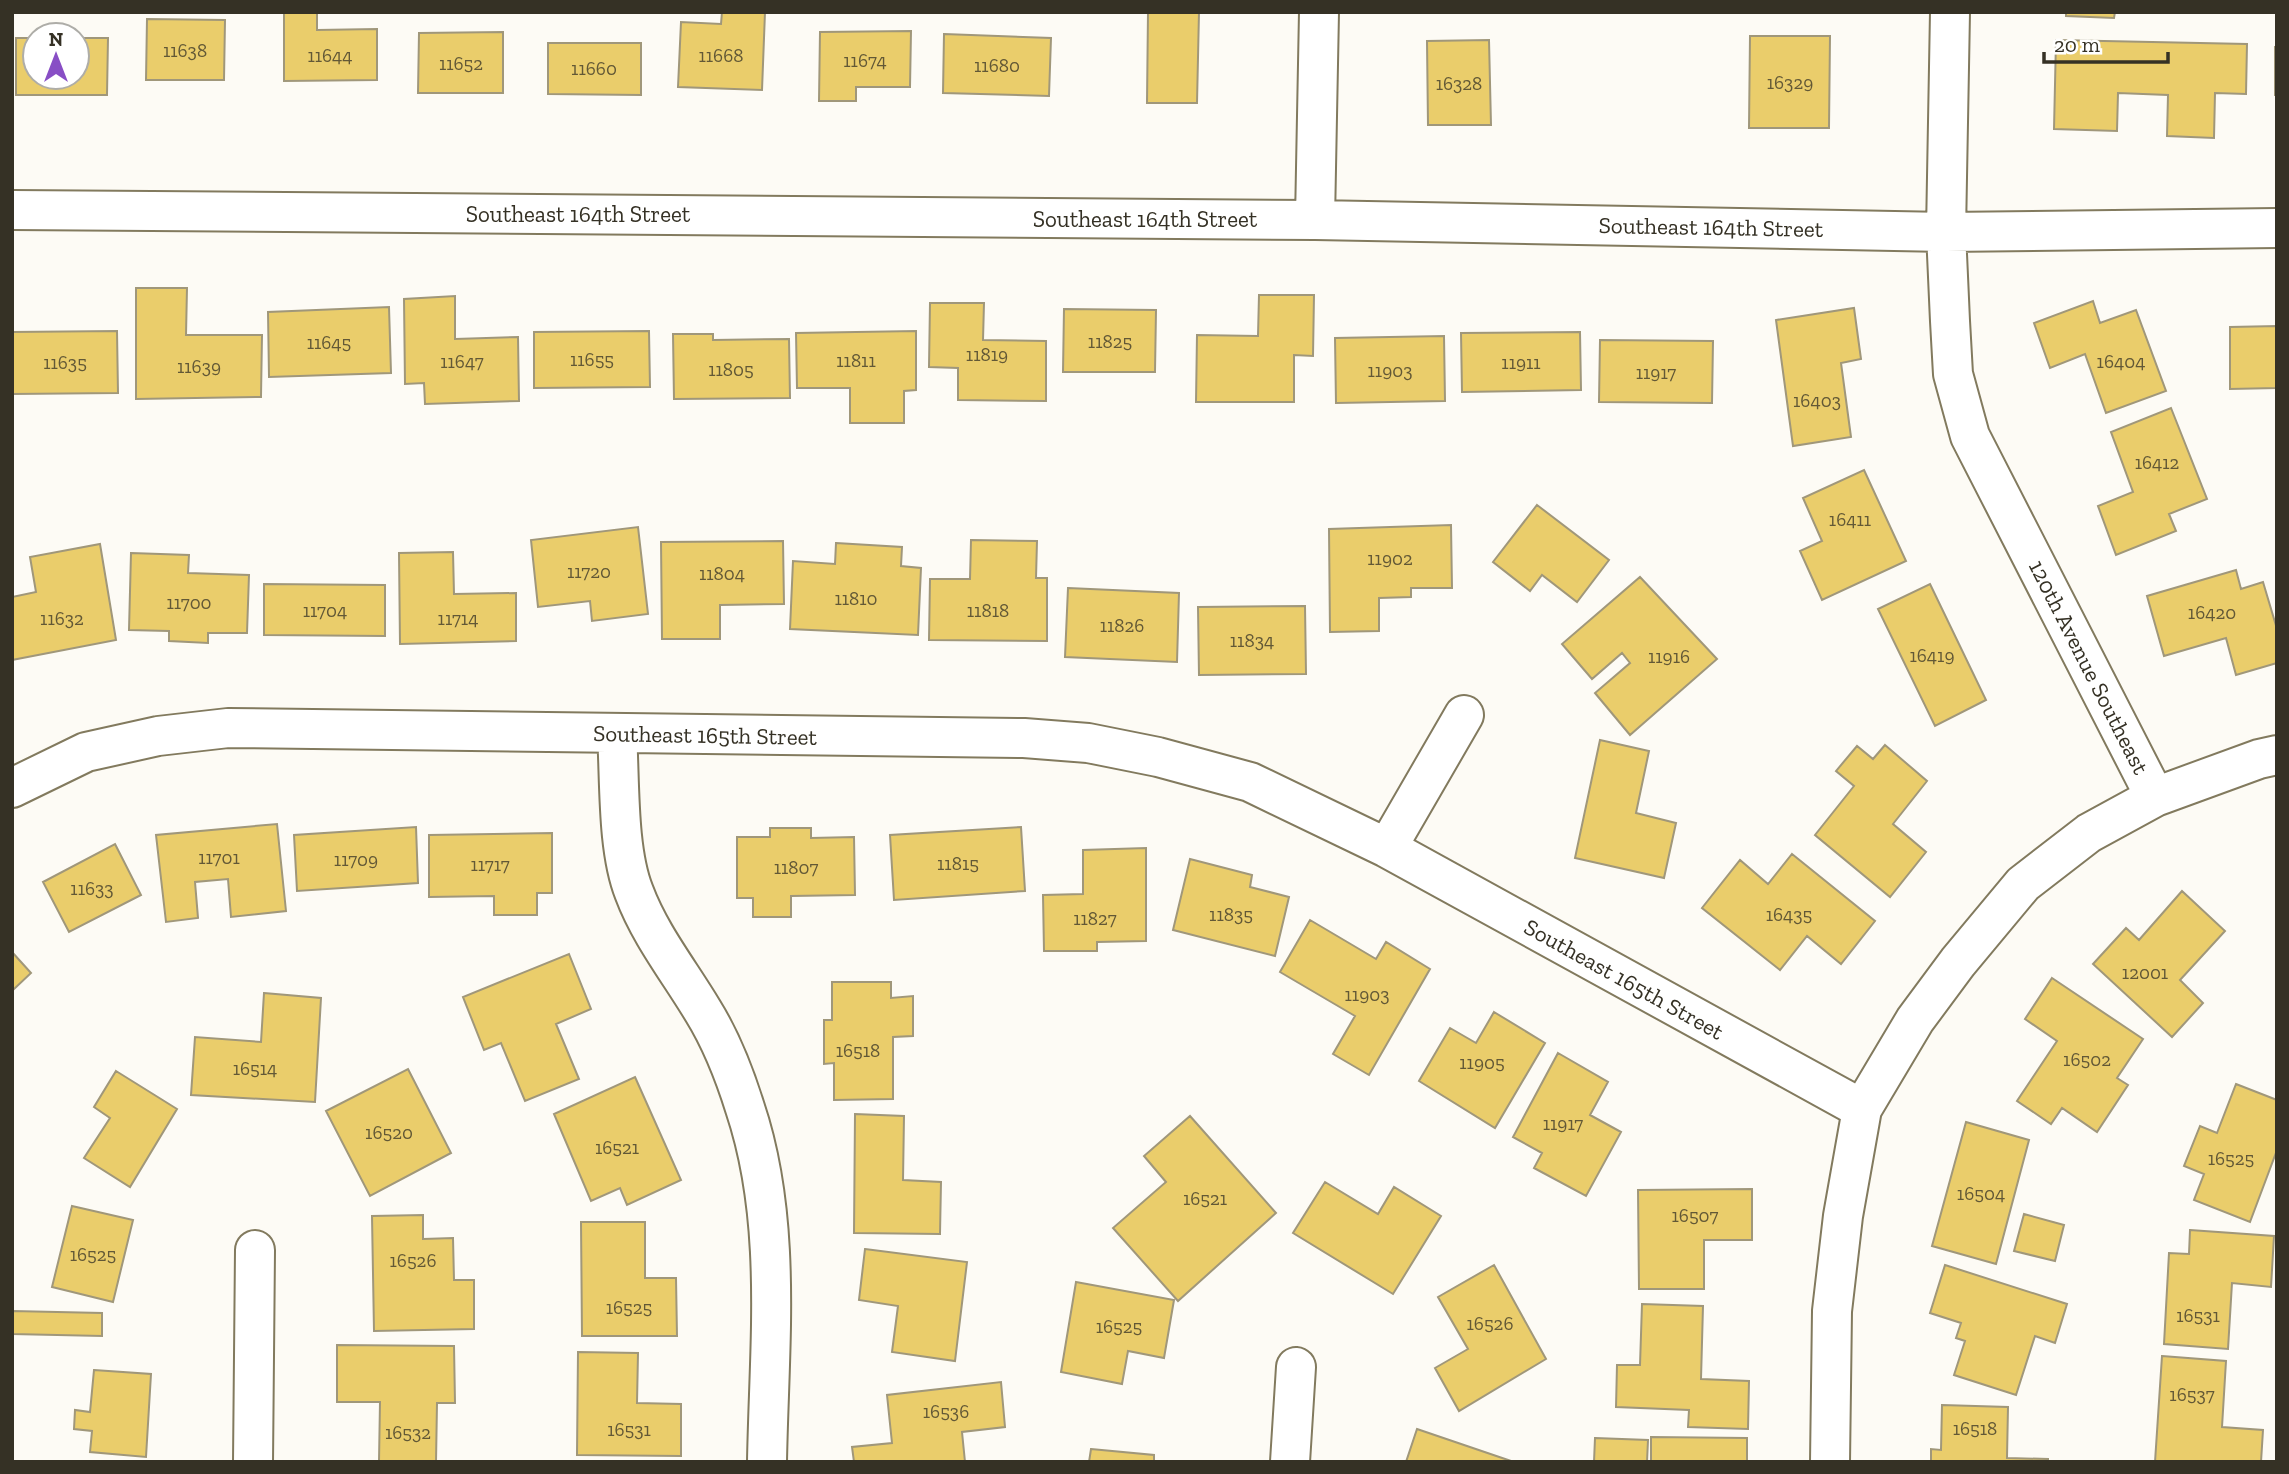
<svg xmlns="http://www.w3.org/2000/svg" width="2289" height="1474" viewBox="0 0 2289 1474" font-family="'Zilla Slab',serif">
  <style>
    .building { fill: #eacd6b; stroke: #a0977a; stroke-width: 2 }
    .lines { fill: none; stroke-linecap: round; stroke-linejoin: round }
    .minor-casing { stroke: #827a5e; stroke-width: 42 }
    .minor { stroke: #fff; stroke-width: 38 }
    .labels { text-anchor: middle; dominant-baseline: central; stroke-width: 6; stroke-linejoin: round; paint-order: stroke }
    .number-label { font-size: 19px; fill: #625836 }
    .street-label { font-size: 23px; fill: #353125; stroke: #fff }
  </style>
  <rect width="100%" height="100%" fill="#fdfbf5"/>
  <path class="building" d="M 284,12 L 317,12 L 317,30 L 377,29 L 377,80 L 284,81 Z
    M 722,12 L 765,12 L 762,90 L 678,87 L 681,22 L 721,24 Z
    M 1148,12 L 1199,12 L 1197,103 L 1147,103 Z
    M 2066,12 L 2115,12 L 2114,18 L 2066,16 Z
    M 147,19 L 225,20 L 224,80 L 146,80 Z
    M 911,31 L 910,87 L 856,87 L 856,101 L 819,101 L 820,32 Z
    M 503,32 L 503,93 L 418,93 L 419,33 Z
    M 944,34 L 1051,38 L 1049,96 L 943,93 Z
    M 1750,36 L 1830,36 L 1829,128 L 1749,128 Z
    M 16,38 L 35,38 L 35,77 L 77,77 L 77,38 L 108,38 L 107,95 L 16,95 Z
    M 1489,40 L 1491,125 L 1428,125 L 1427,41 Z
    M 2056,40 L 2247,44 L 2246,94 L 2215,93 L 2214,138 L 2167,136 L 2168,95 L 2118,93 L 2117,131 L 2054,129 Z
    M 548,43 L 641,43 L 641,95 L 548,94 Z
    M 2275,47 L 2277,47 L 2277,95 L 2275,95 Z
    M 136,288 L 187,288 L 186,335 L 262,335 L 261,397 L 136,399 Z
    M 1259,295 L 1314,295 L 1313,356 L 1294,355 L 1294,402 L 1196,402 L 1197,335 L 1258,336 Z
    M 455,296 L 455,339 L 518,337 L 519,401 L 425,404 L 424,383 L 405,384 L 404,299 Z
    M 2093,301 L 2100,323 L 2136,310 L 2166,391 L 2106,413 L 2085,354 L 2050,368 L 2034,323 Z
    M 930,303 L 984,303 L 983,340 L 1046,341 L 1046,401 L 958,400 L 958,368 L 929,367 Z
    M 389,307 L 391,373 L 269,377 L 268,312 Z
    M 1854,308 L 1861,359 L 1841,363 L 1851,437 L 1793,446 L 1776,320 Z
    M 1064,309 L 1156,310 L 1155,372 L 1063,372 Z
    M 2277,326 L 2277,388 L 2230,389 L 2230,327 Z
    M 117,331 L 118,393 L 12,394 L 12,332 Z
    M 649,331 L 650,387 L 534,388 L 534,332 Z
    M 916,331 L 916,390 L 904,391 L 904,423 L 850,423 L 850,388 L 797,388 L 796,333 Z
    M 1580,332 L 1581,390 L 1462,392 L 1461,333 Z
    M 673,334 L 713,334 L 713,340 L 789,339 L 790,398 L 674,399 Z
    M 1444,336 L 1445,401 L 1336,403 L 1335,338 Z
    M 1600,340 L 1713,341 L 1712,403 L 1599,402 Z
    M 2171,408 L 2207,499 L 2169,514 L 2176,531 L 2116,555 L 2098,506 L 2133,492 L 2111,432 Z
    M 1864,470 L 1906,561 L 1822,600 L 1800,551 L 1822,541 L 1803,498 Z
    M 1537,505 L 1609,560 L 1577,602 L 1542,575 L 1530,591 L 1493,562 Z
    M 1451,525 L 1452,588 L 1411,588 L 1411,597 L 1379,598 L 1379,631 L 1330,632 L 1329,529 Z
    M 638,527 L 648,614 L 592,621 L 590,601 L 538,607 L 531,540 Z
    M 971,540 L 1037,541 L 1036,578 L 1047,578 L 1047,641 L 929,640 L 930,579 L 970,579 Z
    M 783,541 L 784,604 L 720,605 L 720,639 L 662,639 L 661,542 Z
    M 836,543 L 902,547 L 901,566 L 921,568 L 918,635 L 790,629 L 793,561 L 835,564 Z
    M 100,544 L 116,640 L 12,660 L 12,597 L 36,592 L 30,557 Z
    M 453,552 L 454,594 L 516,593 L 516,641 L 400,644 L 399,553 Z
    M 131,553 L 189,555 L 188,573 L 249,575 L 247,633 L 208,633 L 208,643 L 169,641 L 169,631 L 129,630 Z
    M 2236,570 L 2241,589 L 2263,582 L 2277,629 L 2277,663 L 2236,675 L 2226,638 L 2164,656 L 2147,596 Z
    M 1640,577 L 1717,659 L 1630,735 L 1595,693 L 1630,663 L 1622,653 L 1592,679 L 1562,644 Z
    M 264,584 L 385,585 L 385,636 L 264,635 Z
    M 1930,584 L 1986,700 L 1935,726 L 1878,609 Z
    M 1068,588 L 1179,593 L 1177,662 L 1065,657 Z
    M 1305,606 L 1306,674 L 1199,675 L 1198,607 Z
    M 1600,740 L 1649,751 L 1636,813 L 1676,823 L 1664,878 L 1575,858 Z
    M 1885,745 L 1927,781 L 1893,824 L 1926,852 L 1890,897 L 1815,835 L 1854,786 L 1836,771 L 1857,746 L 1873,759 Z
    M 277,824 L 286,911 L 231,917 L 228,879 L 195,882 L 198,918 L 166,922 L 156,835 Z
    M 416,827 L 418,883 L 297,891 L 294,835 Z
    M 1021,827 L 1025,891 L 894,900 L 890,835 Z
    M 770,828 L 811,828 L 811,838 L 854,837 L 855,895 L 791,896 L 791,917 L 753,917 L 753,898 L 737,898 L 737,837 L 770,837 Z
    M 552,833 L 552,893 L 537,893 L 537,915 L 494,915 L 494,896 L 429,897 L 429,835 Z
    M 115,844 L 141,895 L 69,932 L 43,882 Z
    M 1146,848 L 1146,941 L 1097,942 L 1097,951 L 1044,951 L 1043,895 L 1083,894 L 1083,850 Z
    M 1792,854 L 1875,921 L 1841,964 L 1807,936 L 1780,970 L 1702,908 L 1740,860 L 1768,884 Z
    M 1190,859 L 1252,875 L 1250,887 L 1289,897 L 1275,956 L 1173,930 Z
    M 2182,891 L 2225,931 L 2180,980 L 2203,1003 L 2172,1037 L 2093,964 L 2126,928 L 2139,940 Z
    M 1310,920 L 1376,959 L 1386,942 L 1430,969 L 1369,1075 L 1333,1054 L 1355,1016 L 1280,972 Z
    M 12,952 L 31,973 L 12,991 Z
    M 569,954 L 591,1009 L 556,1024 L 579,1079 L 525,1101 L 501,1043 L 484,1050 L 463,997 Z
    M 2052,978 L 2143,1039 L 2117,1078 L 2128,1085 L 2097,1132 L 2062,1108 L 2051,1124 L 2017,1101 L 2057,1041 L 2025,1019 Z
    M 832,982 L 891,982 L 891,998 L 913,996 L 913,1036 L 893,1037 L 893,1099 L 834,1100 L 834,1063 L 824,1064 L 824,1020 L 832,1020 Z
    M 264,993 L 321,998 L 315,1102 L 191,1095 L 195,1037 L 261,1042 Z
    M 1494,1012 L 1545,1043 L 1495,1128 L 1419,1081 L 1450,1028 L 1476,1043 Z
    M 1558,1053 L 1608,1082 L 1590,1115 L 1621,1132 L 1586,1196 L 1534,1168 L 1542,1153 L 1513,1137 Z
    M 408,1069 L 451,1153 L 370,1196 L 326,1111 Z
    M 116,1071 L 177,1109 L 130,1187 L 84,1158 L 110,1118 L 94,1107 Z
    M 635,1077 L 681,1180 L 627,1205 L 620,1188 L 591,1201 L 554,1114 Z
    M 2236,1084 L 2277,1100 L 2277,1150 L 2250,1222 L 2194,1200 L 2204,1174 L 2184,1166 L 2200,1126 L 2217,1133 Z
    M 855,1114 L 904,1116 L 903,1180 L 941,1182 L 940,1234 L 854,1233 Z
    M 1190,1116 L 1276,1213 L 1178,1301 L 1113,1228 L 1166,1182 L 1144,1156 Z
    M 1966,1122 L 2029,1140 L 1996,1264 L 1932,1246 Z
    M 1325,1182 L 1378,1214 L 1394,1187 L 1441,1216 L 1393,1294 L 1293,1233 Z
    M 1752,1189 L 1752,1240 L 1704,1240 L 1704,1289 L 1639,1289 L 1638,1190 Z
    M 72,1206 L 133,1220 L 113,1302 L 52,1287 Z
    M 2024,1214 L 2064,1225 L 2055,1261 L 2014,1251 Z
    M 423,1215 L 423,1239 L 453,1238 L 454,1280 L 474,1280 L 474,1329 L 374,1331 L 372,1216 Z
    M 581,1222 L 645,1222 L 645,1278 L 676,1278 L 677,1336 L 582,1336 Z
    M 2190,1230 L 2274,1236 L 2271,1287 L 2232,1283 L 2228,1349 L 2164,1344 L 2169,1253 L 2189,1254 Z
    M 865,1249 L 967,1262 L 955,1361 L 892,1352 L 898,1306 L 859,1300 Z
    M 1494,1265 L 1546,1359 L 1459,1411 L 1435,1368 L 1468,1349 L 1438,1297 Z
    M 1945,1265 L 2067,1304 L 2055,1343 L 2035,1336 L 2016,1395 L 1954,1375 L 1965,1341 L 1956,1338 L 1961,1323 L 1930,1313 Z
    M 1076,1282 L 1174,1300 L 1164,1358 L 1128,1351 L 1122,1384 L 1061,1372 Z
    M 1642,1304 L 1703,1306 L 1701,1379 L 1749,1381 L 1748,1429 L 1688,1427 L 1689,1410 L 1616,1407 L 1617,1365 L 1640,1365 Z
    M 12,1311 L 102,1313 L 102,1336 L 12,1334 Z
    M 337,1345 L 454,1346 L 455,1403 L 437,1403 L 436,1462 L 379,1462 L 380,1402 L 337,1402 Z
    M 578,1352 L 638,1353 L 637,1403 L 681,1404 L 681,1456 L 577,1455 Z
    M 2162,1356 L 2226,1361 L 2222,1427 L 2263,1430 L 2261,1462 L 2155,1462 Z
    M 94,1370 L 151,1374 L 146,1457 L 90,1452 L 92,1431 L 74,1429 L 75,1410 L 90,1412 Z
    M 1001,1382 L 1005,1427 L 962,1432 L 965,1462 L 854,1462 L 852,1447 L 892,1443 L 887,1395 Z
    M 1942,1405 L 2008,1407 L 2007,1458 L 2048,1459 L 2048,1462 L 1931,1462 L 1931,1449 L 1941,1450 Z
    M 1417,1429 L 1514,1462 L 1406,1462 Z
    M 1651,1437 L 1747,1438 L 1747,1462 L 1651,1462 Z
    M 1595,1438 L 1648,1440 L 1647,1462 L 1594,1462 Z
    M 1091,1449 L 1154,1455 L 1154,1462 L 1089,1462 Z"/>
  <g class="lines">
    <g class="minor-casing">
      <path id="minor" d="M 1950,12 L 1946,232 L 1950,321 L 1953,374 L 1970,436 L 2155,797
        M 12,210 L 1315,220 L 1946,232 L 2277,228
        M 1315,220 L 1319,12
        M 617,734 C 620,781 617,849 634,892 C 650,935 679,971 703,1011 C 721,1040 735,1076 745,1108 C 783,1221 769,1345 767,1462
        M 12,788 L 86,752 L 158,736 L 228,728 L 1024,738 L 1088,743 L 1158,757 L 1250,782 L 1387,848 L 1862,1109
        M 1387,848 L 1464,715
        M 253,1462 L 255,1250
        M 1290,1462 L 1296,1367
        M 1830,1462 L 1832,1311 L 1843,1216 L 1862,1109 L 1915,1020 L 1958,962 L 2023,884 L 2089,833 L 2155,797 L 2259,759 L 2277,755"/>
    </g>
    <use href="#minor" class="minor"/>
  </g>
  <g class="labels">
    <g class="number-label">
      <text x="185" y="50">11638</text>
      <text x="330" y="55">11644</text>
      <text x="721" y="55">11668</text>
      <text x="865" y="60">11674</text>
      <text x="461" y="63">11652</text>
      <text x="997" y="65">11680</text>
      <text x="594" y="68">11660</text>
      <text x="1790" y="82">16329</text>
      <text x="1459" y="83">16328</text>
      <text x="1110" y="341">11825</text>
      <text x="329" y="342">11645</text>
      <text x="987" y="354">11819</text>
      <text x="592" y="359">11655</text>
      <text x="856" y="360">11811</text>
      <text x="462" y="361">11647</text>
      <text x="2121" y="361">16404</text>
      <text x="65" y="362">11635</text>
      <text x="1521" y="362">11911</text>
      <text x="199" y="366">11639</text>
      <text x="731" y="369">11805</text>
      <text x="1390" y="370">11903</text>
      <text x="1656" y="372">11917</text>
      <text x="1817" y="400">16403</text>
      <text x="2157" y="462">16412</text>
      <text x="1850" y="519">16411</text>
      <text x="1390" y="558">11902</text>
      <text x="589" y="571">11720</text>
      <text x="722" y="573">11804</text>
      <text x="856" y="598">11810</text>
      <text x="189" y="602">11700</text>
      <text x="325" y="610">11704</text>
      <text x="988" y="610">11818</text>
      <text x="2212" y="612">16420</text>
      <text x="62" y="618">11632</text>
      <text x="458" y="618">11714</text>
      <text x="1122" y="625">11826</text>
      <text x="1252" y="640">11834</text>
      <text x="1932" y="655">16419</text>
      <text x="1669" y="656">11916</text>
      <text x="219" y="857">11701</text>
      <text x="356" y="859">11709</text>
      <text x="958" y="863">11815</text>
      <text x="490" y="864">11717</text>
      <text x="796" y="867">11807</text>
      <text x="92" y="888">11633</text>
      <text x="1231" y="914">11835</text>
      <text x="1789" y="914">16435</text>
      <text x="1095" y="918">11827</text>
      <text x="2145" y="972">12001</text>
      <text x="1367" y="994">11903</text>
      <text x="858" y="1050">16518</text>
      <text x="2087" y="1059">16502</text>
      <text x="1482" y="1062">11905</text>
      <text x="255" y="1068">16514</text>
      <text x="1563" y="1123">11917</text>
      <text x="389" y="1132">16520</text>
      <text x="617" y="1147">16521</text>
      <text x="2231" y="1158">16525</text>
      <text x="1981" y="1193">16504</text>
      <text x="1205" y="1198">16521</text>
      <text x="1695" y="1215">16507</text>
      <text x="93" y="1254">16525</text>
      <text x="413" y="1260">16526</text>
      <text x="629" y="1307">16525</text>
      <text x="2198" y="1315">16531</text>
      <text x="1490" y="1323">16526</text>
      <text x="1119" y="1326">16525</text>
      <text x="2192" y="1394">16537</text>
      <text x="946" y="1411">16536</text>
      <text x="1975" y="1428">16518</text>
      <text x="629" y="1429">16531</text>
      <text x="408" y="1432">16532</text>
    </g>
    <g class="street-label">
      <text x="578" y="214">Southeast 164th Street</text>
      <text x="1145" y="219">Southeast 164th Street</text>
      <text transform="translate(1711 227) rotate(1)">Southeast 164th Street</text>
      <text transform="translate(2089 667) rotate(63)">120th Avenue Southeast</text>
      <text transform="translate(705 735) rotate(1)">Southeast 165th Street</text>
      <text transform="translate(1624 979) rotate(29)">Southeast 165th Street</text>
    </g>
  </g>
  <rect width="2289" height="1474" fill="none" stroke="#353125" stroke-width="28"/>
  <g transform="translate(56 56)"><circle r="33" fill="#ffffff" stroke="#aeada8" stroke-width="2"/>
  <path d="M0-5L12 26L0 18L-12 26Z" fill="#884ec5"/>
  <text y="-10" font-size="19" font-weight="bold" text-anchor="middle" fill="#353125">N</text>
  </g>
  <path d="M2044 52v10h124v-10" fill="none" stroke="#353125" stroke-width="3.5"/>
  <text x="2054" y="52" font-size="21" fill="#353125" stroke="#ffffff" stroke-width="5" paint-order="stroke">20 m</text>
</svg>
